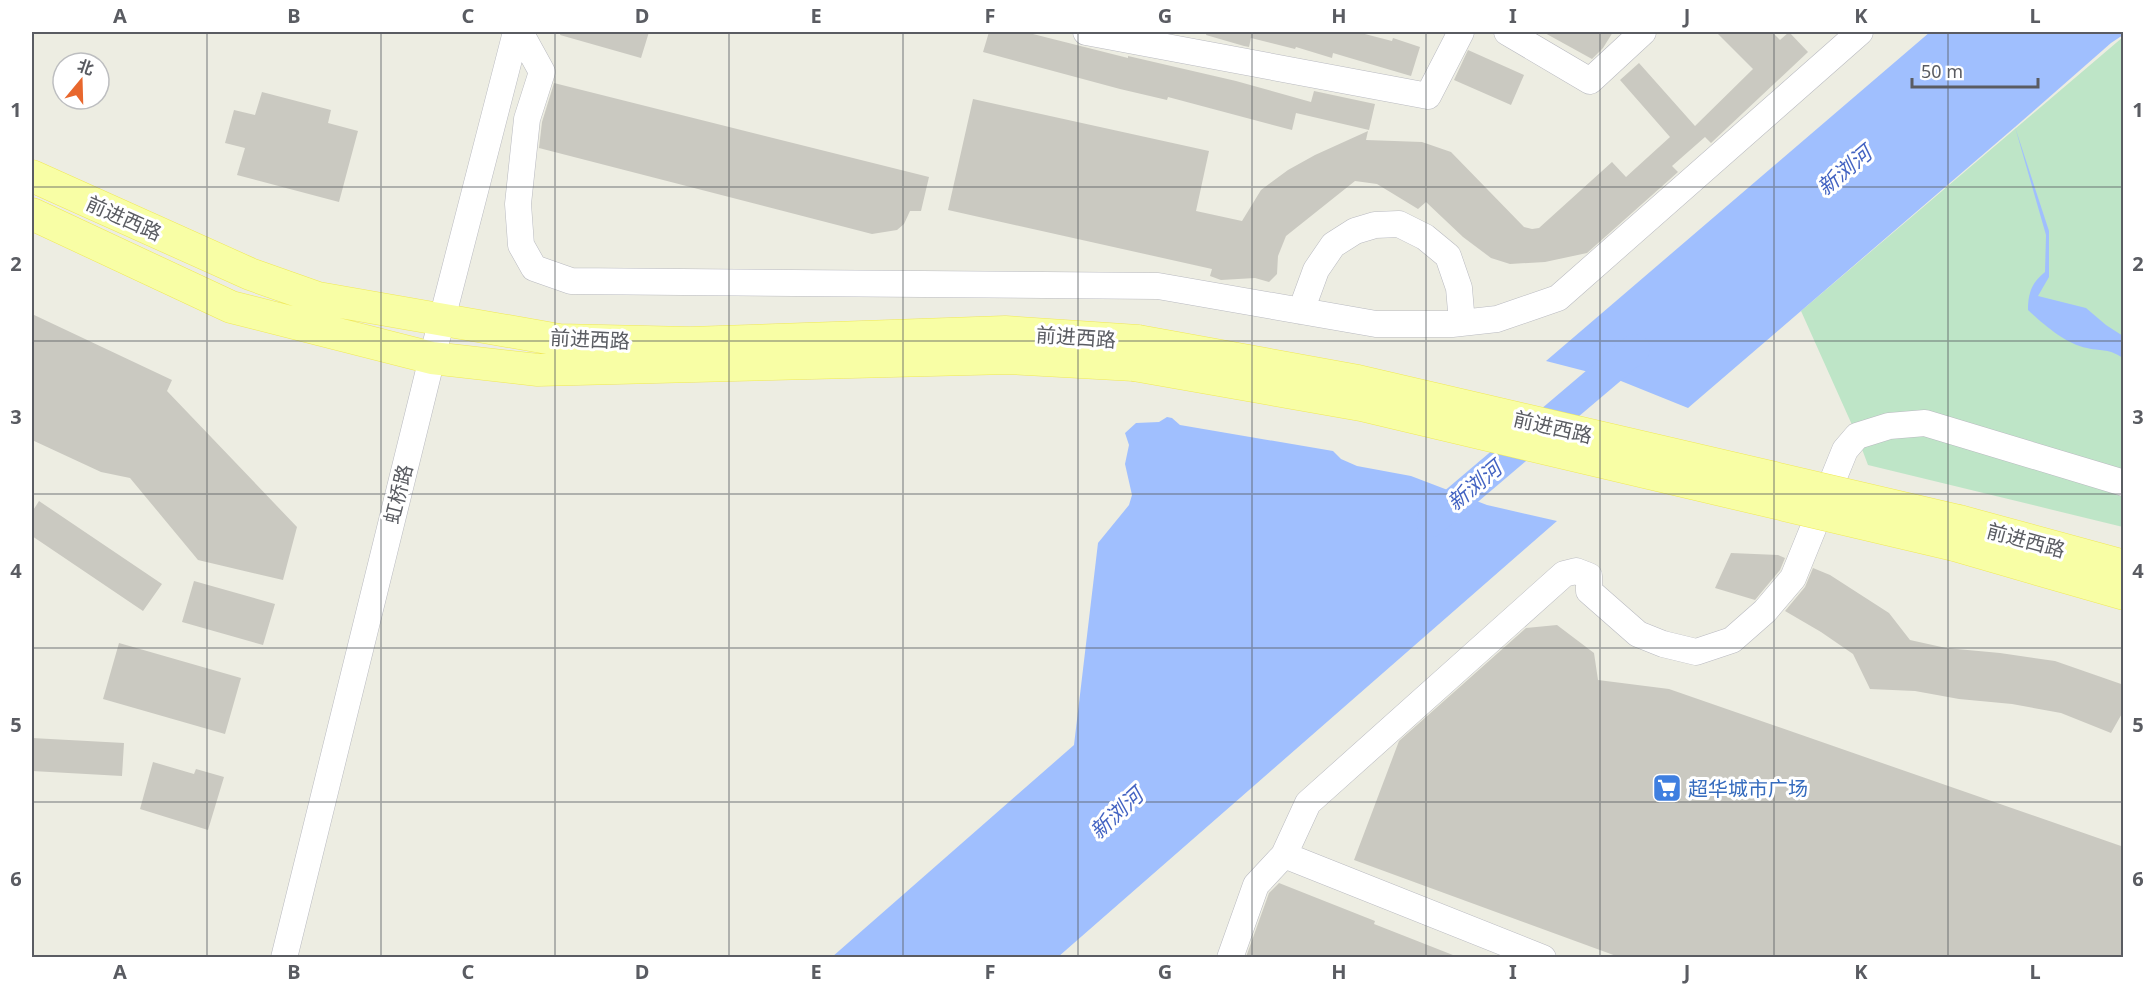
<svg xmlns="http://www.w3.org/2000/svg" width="2155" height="989" viewBox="0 0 2155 989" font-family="'Noto Sans','Noto Sans SC',sans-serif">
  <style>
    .green { fill: #bee5c7 }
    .water { fill: #a0bffe }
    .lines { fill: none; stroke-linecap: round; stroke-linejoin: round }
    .river { stroke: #a0bffe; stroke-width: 30 }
    .building { fill: #cac9c1 }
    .minor-casing { stroke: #b9bac0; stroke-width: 27 }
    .major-casing { stroke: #f0e957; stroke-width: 33 }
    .minor { stroke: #fff; stroke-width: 26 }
    .major { stroke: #f8fea5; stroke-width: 32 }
    .major-bridge-casing { stroke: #f0e957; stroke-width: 33; stroke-linecap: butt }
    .major-bridge { stroke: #f8fea5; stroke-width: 32 }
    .grid { fill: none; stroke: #5a5c62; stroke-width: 1.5; stroke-opacity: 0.55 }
    .labels { text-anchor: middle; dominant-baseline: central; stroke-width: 6; stroke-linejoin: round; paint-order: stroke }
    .street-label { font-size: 20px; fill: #5a5c62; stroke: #fff }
    .shop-label { font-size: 20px; fill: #366cbe; stroke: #fff; text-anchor: start }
    .water-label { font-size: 21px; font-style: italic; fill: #4363c2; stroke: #fff }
    .neatline { fill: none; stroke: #5a5c62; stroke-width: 2 }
    .grid-label { font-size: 20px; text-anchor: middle; font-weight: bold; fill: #5a5c62 }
  </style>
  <rect width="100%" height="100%" fill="#edede2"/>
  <path class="green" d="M 2123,37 L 2123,527 L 1868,465 L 1857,436 L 1801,311 Z"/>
  <path class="water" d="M 1930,32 L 2123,32 L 2123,35 L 2111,43 L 2015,127 L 2049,231 L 2049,277 L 2038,296 L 2086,308 L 2106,325 L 2123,336 L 2123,358 C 2107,348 2105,352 2087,348 C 2066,344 2043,324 2028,310 C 2028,293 2032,282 2045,272 L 2046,235 L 2015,127 L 1688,408 L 1616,379 L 1546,361 Z
    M 1167,417 L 1172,418 L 1180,425 L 1333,451 L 1341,459 L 1357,466 L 1411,476 L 1487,505 L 1557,521 L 1058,957 L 832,957 L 1074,745 L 1098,543 L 1129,505 L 1132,495 L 1125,464 L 1129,445 L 1125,433 L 1136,423 L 1159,422 Z"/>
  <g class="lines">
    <path class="river" d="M 1431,522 L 1635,349"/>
  </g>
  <path class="building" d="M 561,32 L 649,32 L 641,58 L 560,35 Z
    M 989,32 L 1025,32 L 1128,58 L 1128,56 L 1236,81 L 1311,102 L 1314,91 L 1375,104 L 1369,130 L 1296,113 L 1292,130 L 1168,97 L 1167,100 L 1120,89 L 983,52 Z
    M 1207,32 L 1357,32 L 1392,41 L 1393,38 L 1420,47 L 1411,76 L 1333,53 L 1332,58 L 1296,47 L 1295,49 L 1251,38 L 1249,47 L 1244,46 L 1206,35 Z
    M 1543,32 L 1613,32 L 1603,48 L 1592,59 Z
    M 1716,32 L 1772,32 L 1780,40 L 1789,32 L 1808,52 L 1711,143 L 1705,137 L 1672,166 L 1678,172 L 1587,253 L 1545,262 L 1510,264 L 1491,258 L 1463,237 L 1426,202 L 1418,209 L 1377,184 L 1355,181 L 1286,236 L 1278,256 L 1277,274 L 1269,282 L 1255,278 L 1221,280 L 1210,276 L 1212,269 L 948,210 L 973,99 L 1209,151 L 1196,211 L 1242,221 L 1261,190 L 1288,170 L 1315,155 L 1368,131 L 1366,140 L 1422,142 L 1451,152 L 1524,227 L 1532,229 L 1539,228 L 1612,162 L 1626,177 L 1670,137 L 1620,80 L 1639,63 L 1695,126 L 1753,69 Z
    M 1468,50 L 1524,75 L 1511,105 L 1454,80 Z
    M 554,83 L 929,177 L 921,211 L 910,211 L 904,224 L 897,230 L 872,234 L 539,148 L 542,122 Z
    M 262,92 L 331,110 L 328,123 L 358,131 L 339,202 L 237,175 L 245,148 L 225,143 L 234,110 L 255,115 Z
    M 32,314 L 172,380 L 167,391 L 297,527 L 283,580 L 198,560 L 130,478 L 101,472 L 32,440 Z
    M 39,501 L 162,584 L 143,611 L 32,536 L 32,512 Z
    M 1731,553 L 1778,555 L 1785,558 L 1780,570 L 1755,600 L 1715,588 Z
    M 1813,568 L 1830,575 L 1889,613 L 1910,640 L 1946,648 L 2000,653 L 2055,661 L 2124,685 L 2124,710 L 2111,733 L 2061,713 L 2012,704 L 1959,699 L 1915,691 L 1870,689 L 1853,654 L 1821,632 L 1785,611 L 1805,587 Z
    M 194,581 L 275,604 L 263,645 L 182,622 Z
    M 1557,625 L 1594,653 L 1598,680 L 1669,689 L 2121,846 L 2124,851 L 2124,957 L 1619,957 L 1354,860 L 1399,741 L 1526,628 Z
    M 119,643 L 241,678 L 225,734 L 103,699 Z
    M 32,738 L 124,743 L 122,776 L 32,771 Z
    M 153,762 L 194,774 L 196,769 L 224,777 L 208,830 L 140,809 Z
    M 1279,883 L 1375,921 L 1374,924 L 1458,957 L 1246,957 L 1269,893 Z"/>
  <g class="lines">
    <g class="minor-casing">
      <path id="minor" d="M 520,32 L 542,72 L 527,119 L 518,204 L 521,245 L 534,268 L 571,281 L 1158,286 L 1376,324 L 1452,324 L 1497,319 L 1558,298 L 1860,32
        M 1086,32 L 1428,96 L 1461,32
        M 1507,32 L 1590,81 L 1643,32
        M 1301,311 L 1316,270 L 1333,245 L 1355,231 L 1375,225 L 1399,224 L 1425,237 L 1448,256 L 1459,288 L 1462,323
        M 284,958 L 432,358 L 516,32
        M 1230,958 L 1256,885 L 1284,855
        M 1543,958 L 1284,855 L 1308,803 L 1564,574 L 1576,571 L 1589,576 L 1589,591 L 1638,634 L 1663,644 L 1696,652 L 1732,640 L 1765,611 L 1793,578 L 1845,450 L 1857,436 L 1889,426 L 1925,423 L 2124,483"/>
    </g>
    <g class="major-casing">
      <path id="major" d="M 32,176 L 250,274 L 318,298 L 559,340 L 690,343 L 1005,332 L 1138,341
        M 32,214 L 231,307 L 432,358 L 538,370 L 1009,358 L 1134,365
        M 1959,521 L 2124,566
        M 1954,545 L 2124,594"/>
    </g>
    <use href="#minor" class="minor"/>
    <use href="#major" class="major"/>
    <g class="major-bridge-casing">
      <path id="major-bridge" d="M 1138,341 L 1358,381 L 1959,521
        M 1134,365 L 1361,405 L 1954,545"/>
    </g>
    <use href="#major-bridge" class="major-bridge"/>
  </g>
  <path class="grid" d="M 207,32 L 207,958M 381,32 L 381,958M 555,32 L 555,958M 729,32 L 729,958M 903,32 L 903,958M 1078,32 L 1078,958M 1252,32 L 1252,958M 1426,32 L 1426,958M 1600,32 L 1600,958M 1774,32 L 1774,958M 1948,32 L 1948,958M 32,187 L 2124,187M 32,341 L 2124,341M 32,494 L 2124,494M 32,648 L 2124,648M 32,802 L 2124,802"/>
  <defs>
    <g id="supermarket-square" transform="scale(1.5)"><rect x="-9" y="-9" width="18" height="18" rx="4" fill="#3f7fe0" stroke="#fff"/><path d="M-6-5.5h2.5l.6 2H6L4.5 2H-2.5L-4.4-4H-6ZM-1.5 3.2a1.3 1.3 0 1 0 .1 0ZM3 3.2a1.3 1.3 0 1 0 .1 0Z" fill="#fff"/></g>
  </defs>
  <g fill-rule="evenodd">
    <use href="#supermarket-square" x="1667" y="788"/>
  </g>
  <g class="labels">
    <g class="street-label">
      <text transform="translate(124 218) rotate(24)">前进西路</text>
      <text transform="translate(1076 337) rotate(4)">前进西路</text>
      <text transform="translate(590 339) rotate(3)">前进西路</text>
      <text transform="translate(1553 427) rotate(13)">前进西路</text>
      <text transform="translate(398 494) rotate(-76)">虹桥路</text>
      <text transform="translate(2026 540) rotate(15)">前进西路</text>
    </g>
    <g class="shop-label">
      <text x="1688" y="788">超华城市广场</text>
    </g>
    <g class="water-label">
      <text transform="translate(1844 170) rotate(-40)">新浏河</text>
      <text transform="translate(1474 485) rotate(-40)">新浏河</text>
      <text transform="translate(1116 813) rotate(-43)">新浏河</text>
    </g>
  </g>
  <rect width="2155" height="989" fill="none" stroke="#ffffff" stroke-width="66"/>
  <g transform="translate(81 81) rotate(19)"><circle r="28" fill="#ffffff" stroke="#bdbec0" stroke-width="1.5"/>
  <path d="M0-4.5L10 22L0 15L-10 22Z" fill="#e8672d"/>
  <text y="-9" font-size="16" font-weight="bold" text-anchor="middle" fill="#5a5c62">北</text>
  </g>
  <path d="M1912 78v9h126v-9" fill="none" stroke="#5a5c62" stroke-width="3"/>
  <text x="1921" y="78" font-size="18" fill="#5a5c62" stroke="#ffffff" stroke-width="4.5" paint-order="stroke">50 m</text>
  <rect x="33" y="33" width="2089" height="923" class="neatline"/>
  <g class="grid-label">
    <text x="120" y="23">A</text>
    <text x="294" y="23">B</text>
    <text x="468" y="23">C</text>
    <text x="642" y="23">D</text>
    <text x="816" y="23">E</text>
    <text x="990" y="23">F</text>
    <text x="1165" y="23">G</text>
    <text x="1339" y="23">H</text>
    <text x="1513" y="23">I</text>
    <text x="1687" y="23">J</text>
    <text x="1861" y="23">K</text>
    <text x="2035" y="23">L</text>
    <text x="16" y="117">1</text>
    <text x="2138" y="117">1</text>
    <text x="16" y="271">2</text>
    <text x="2138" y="271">2</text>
    <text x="16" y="424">3</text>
    <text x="2138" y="424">3</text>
    <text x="16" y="578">4</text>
    <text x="2138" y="578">4</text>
    <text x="16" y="732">5</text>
    <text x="2138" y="732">5</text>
    <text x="16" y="886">6</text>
    <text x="2138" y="886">6</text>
    <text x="120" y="979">A</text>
    <text x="294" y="979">B</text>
    <text x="468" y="979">C</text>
    <text x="642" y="979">D</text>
    <text x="816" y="979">E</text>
    <text x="990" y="979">F</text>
    <text x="1165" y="979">G</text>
    <text x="1339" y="979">H</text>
    <text x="1513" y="979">I</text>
    <text x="1687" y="979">J</text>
    <text x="1861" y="979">K</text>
    <text x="2035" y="979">L</text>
  </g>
</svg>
